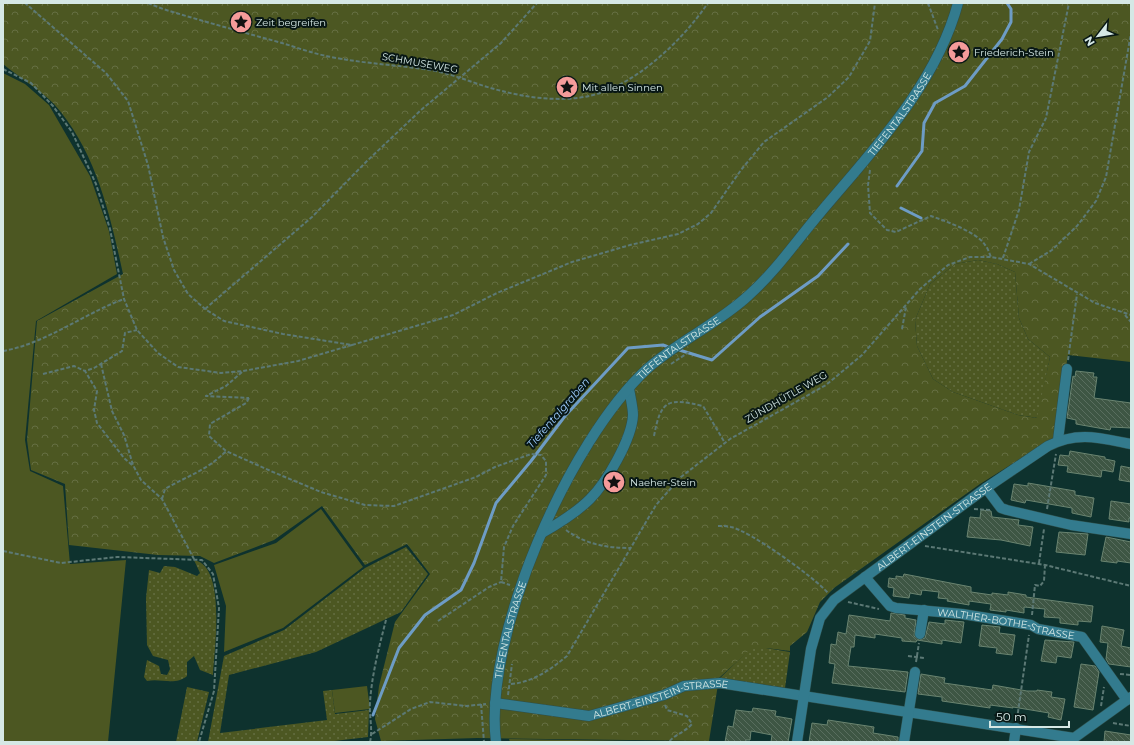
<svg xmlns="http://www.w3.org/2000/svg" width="1134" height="745" viewBox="0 0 1134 745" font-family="Montserrat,sans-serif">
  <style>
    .grass { fill: url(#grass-dots) }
    .forest { fill: url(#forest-crowns); fill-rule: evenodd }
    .garden { fill: #4c5722 }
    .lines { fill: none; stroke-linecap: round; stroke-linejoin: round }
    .stream { stroke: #6d9cc5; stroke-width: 3 }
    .building { fill: url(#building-back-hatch); stroke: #6a8470 }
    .minor-casing { stroke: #2e4f4b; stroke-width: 11 }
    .path { stroke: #5c7975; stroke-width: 2; stroke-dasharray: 4 2; stroke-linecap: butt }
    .minor { stroke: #337b8e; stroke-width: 10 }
    .labels { text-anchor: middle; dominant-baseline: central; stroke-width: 4; stroke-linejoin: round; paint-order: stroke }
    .poi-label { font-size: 10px; fill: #d5e8e5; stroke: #081715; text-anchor: start }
    .street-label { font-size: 10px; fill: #d5e8e5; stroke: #081715 }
    .water-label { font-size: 11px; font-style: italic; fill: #9eccfd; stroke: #081715 }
  </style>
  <defs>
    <pattern id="grass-dots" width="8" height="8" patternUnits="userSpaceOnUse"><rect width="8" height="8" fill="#4c5722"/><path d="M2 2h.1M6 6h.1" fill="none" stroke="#656f42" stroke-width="1.8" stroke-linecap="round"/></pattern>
    <pattern id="forest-crowns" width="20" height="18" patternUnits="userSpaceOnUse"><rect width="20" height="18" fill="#4c5722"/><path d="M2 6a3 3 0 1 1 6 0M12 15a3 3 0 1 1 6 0" fill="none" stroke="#656f42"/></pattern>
    <pattern id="building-back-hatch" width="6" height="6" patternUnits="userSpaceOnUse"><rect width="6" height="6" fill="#3e5644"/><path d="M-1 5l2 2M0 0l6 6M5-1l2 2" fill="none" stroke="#596e5f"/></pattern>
  </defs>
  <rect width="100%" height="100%" fill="#0e322e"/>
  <path class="grass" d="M 978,260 L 997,264 L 1015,272 L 1019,318 L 1028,339 L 1050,357 L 1038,418 L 1018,415 L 953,392 L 933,379 L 917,346 L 915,320 L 930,284 L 955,264 Z
    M 406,547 L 428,574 L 401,612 L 316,652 L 229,675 L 220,733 L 327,720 L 323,691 L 332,690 L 335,714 L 369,710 L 368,737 L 326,742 L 208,742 L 224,656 L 284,630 L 365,568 Z
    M 194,560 C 227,566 214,651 213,675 L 200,670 L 194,656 L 187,662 L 187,676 C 175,686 161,678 147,681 L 144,677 L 147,660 L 159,666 L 161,674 L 167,675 L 170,669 L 168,660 L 153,656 L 147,645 L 146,598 L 149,570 L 160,573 L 164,566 L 175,567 L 197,576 L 200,573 Z
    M 751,648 L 766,648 L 790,652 L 785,688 L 720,678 Z
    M 187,687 L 209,692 L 197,742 L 176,742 Z
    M 509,739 L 636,741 L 636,742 L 510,742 Z"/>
  <path class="forest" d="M 3,3 L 1131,3 L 1131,362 L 1068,355 L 1055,437 L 980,484 L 834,588 L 820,602 L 807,632 L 790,646 L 790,651 L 766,648 L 751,649 L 719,678 L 709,741 L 477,738 L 381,741 L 375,719 L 379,686 L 395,622 L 430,574 L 407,544 L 365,565 L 322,506 L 274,540 L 214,563 L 200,556 L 158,555 L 69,545 L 65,484 L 31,470 L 27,440 L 37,321 L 123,274 C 110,214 96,151 54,104 C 40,90 19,77 3,64 ZM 978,260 L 997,264 L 1015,272 L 1019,318 L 1028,339 L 1050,357 L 1037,418 L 1018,415 L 953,392 L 933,379 L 917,346 L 915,320 L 930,284 L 955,264 Z"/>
  <path class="garden" d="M 3,73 L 25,84 L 49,105 L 90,176 L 109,231 L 117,274 L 36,321 L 25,440 L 30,471 L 63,486 L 70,564 L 126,560 L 108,742 L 3,742 Z
    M 321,509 L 363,567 L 283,628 L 224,652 L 226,606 L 214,565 L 276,543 Z
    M 367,686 L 370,709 L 335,713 L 332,690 Z"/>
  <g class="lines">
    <path class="stream" d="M 897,186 L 922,151 L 924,123 L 935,103 L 965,86 L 1002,39 L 1011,22 L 1011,9 L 1007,3
      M 901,208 L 921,218
      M 676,349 L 712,360 L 760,317 L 818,276 L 848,244
      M 373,715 L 399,648 L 425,615 L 461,590 L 474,563 L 496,503 L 531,461 L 565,416 L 628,348 L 663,345 L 671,348"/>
  </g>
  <path class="building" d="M 1076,371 L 1094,373 L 1093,377 L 1097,377 L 1094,398 L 1131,403 L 1131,428 L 1111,427 L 1110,430 L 1076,424 L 1076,420 L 1067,418 L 1073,376 L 1075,377 Z
    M 1070,451 L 1105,457 L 1105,459 L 1115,461 L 1113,472 L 1102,470 L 1101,477 L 1067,472 L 1068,466 L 1058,465 L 1060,455 L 1069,456 Z
    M 1121,466 L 1131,468 L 1131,482 L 1119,480 Z
    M 1028,483 L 1075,491 L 1075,495 L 1094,498 L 1091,517 L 1072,513 L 1072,508 L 1026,500 L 1025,503 L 1011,500 L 1014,484 L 1028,486 Z
    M 1111,501 L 1131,504 L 1131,518 L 1129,518 L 1129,522 L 1109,519 Z
    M 981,510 L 991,511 L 992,517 L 1019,520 L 1018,525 L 1033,527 L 1030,546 L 1001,540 L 967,537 L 970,517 L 980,518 Z
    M 1059,532 L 1088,534 L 1085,555 L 1056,552 Z
    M 1106,537 L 1131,542 L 1131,563 L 1117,561 L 1117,563 L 1101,561 Z
    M 904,574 L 971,587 L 971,592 L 992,595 L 992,593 L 1008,595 L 1008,592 L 1026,595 L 1026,597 L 1093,606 L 1091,622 L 1078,621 L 1078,625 L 1060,623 L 1060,618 L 1044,617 L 1045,609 L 1024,607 L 1024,613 L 1006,610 L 1006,612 L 990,610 L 991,604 L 969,601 L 969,605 L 947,601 L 948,599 L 938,598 L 939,592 L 922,590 L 921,595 L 910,593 L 909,598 L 893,596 L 894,588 L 888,587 L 889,578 L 896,579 L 896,576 L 903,577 Z
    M 891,613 L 905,615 L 905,618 L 916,620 L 914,636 L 919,640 L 925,638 L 929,622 L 945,624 L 945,620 L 964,622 L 961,643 L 942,640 L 942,644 L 917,640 L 916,642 L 902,641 L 902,638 L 875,634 L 875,638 L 855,635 L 854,647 L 851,647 L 848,666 L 908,672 L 905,692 L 832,683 L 835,664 L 829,663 L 831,644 L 836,645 L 838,632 L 846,634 L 849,615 L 890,621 Z
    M 982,625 L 1000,627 L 999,633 L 1015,635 L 1012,655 L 996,653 L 997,648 L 979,646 Z
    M 1102,626 L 1124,630 L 1121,646 L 1131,648 L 1131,667 L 1109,664 L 1106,659 L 1108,643 L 1100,642 Z
    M 1045,640 L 1074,642 L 1071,658 L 1057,656 L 1056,663 L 1041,661 Z
    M 1081,664 L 1095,666 L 1099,672 L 1093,710 L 1074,707 Z
    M 921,674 L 945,678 L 944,683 L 992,690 L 993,685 L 1027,691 L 1037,691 L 1037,690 L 1052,692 L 1051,697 L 1065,699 L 1061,720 L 1048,717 L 1049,713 L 1013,707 L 1013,708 L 990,705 L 990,708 L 942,701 L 942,697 L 918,694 Z
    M 753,708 L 776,711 L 775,716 L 792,719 L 788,742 L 771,742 L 772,735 L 751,731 L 750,740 L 746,740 L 745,742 L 725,742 L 728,726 L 733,727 L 736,710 L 752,712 Z
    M 828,720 L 874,727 L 873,733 L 898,737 L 898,742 L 809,742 L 812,723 L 827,725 Z
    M 1105,731 L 1131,735 L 1131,742 L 1104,742 Z"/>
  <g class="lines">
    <g class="minor-casing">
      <g id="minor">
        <path d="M 1058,440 L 1067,369"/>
        <path d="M 986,488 L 1001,508 L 1007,510 L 1071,525 L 1131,534"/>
        <path d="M 542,533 C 556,525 578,511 590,499 C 606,483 632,439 633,415 C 633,407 630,396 629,388"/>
        <path id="s1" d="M 865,577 L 890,606 L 896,608 L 962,614 L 1031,625 L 1038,629 L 1082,637 L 1127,700"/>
        <path d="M 920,634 L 924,610"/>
        <path id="s2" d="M 495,703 L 589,716 L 664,695 L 684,686 L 720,683 L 1074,738 L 1131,697"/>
        <path id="s3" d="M 496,742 C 483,636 569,441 647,369 C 678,341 718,324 749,295 C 776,271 797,240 820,213 C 873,150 936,85 958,3"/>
        <path id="s4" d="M 797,742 L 811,649 L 820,618 L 834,600 L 986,488 L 1048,446 C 1078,431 1100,438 1131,444"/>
        <path d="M 904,742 L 915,672"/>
        <path d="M 1014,742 L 1016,728"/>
      </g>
    </g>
    <path class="path" d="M 148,3 L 163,9 C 202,21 242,32 282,43 C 298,48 315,54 331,57 C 366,64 401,65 436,71 C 459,76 480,86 502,91 C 528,98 563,102 589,96 C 635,86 682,41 708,3
      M 928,3 L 938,30
      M 3,69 L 31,83 L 53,106 L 72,132 L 96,184 L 110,229 L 124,299 L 137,330 L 158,353 L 178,367 L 221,373 L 243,371 L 298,361 L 352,345 L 283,334 L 224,321 L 205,309 L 188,294 L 174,270 L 163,237 L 148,165 L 128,101 L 106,73 L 25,3
      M 870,170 L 868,185 L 870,213 L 887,230 L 896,232 L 931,216 C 945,221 977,232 985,245 C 988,248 989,253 991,257
      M 1003,258 L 1019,210 L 1029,152 L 1046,118 L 1069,3
      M 1029,264 L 1052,250 L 1077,226 L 1096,201 L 1106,177 L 1131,33
      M 205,309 L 312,217 L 367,161 L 421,110 L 501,43 L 537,3
      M 1125,315 L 1131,322
      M 902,329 L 906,307
      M 352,345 L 453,315 L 497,293 L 572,262 L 630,245 L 678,234 L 698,224 L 711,213 L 741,170 L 764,142 L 828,97 L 849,77 L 870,41 L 875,3
      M 3,351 C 47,343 83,314 124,299
      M 1068,360 L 1077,294
      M 101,364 L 112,411 L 124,435 L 133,465 L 141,480 L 162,499 L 194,559
      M 671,364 L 689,352
      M 242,372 L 226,386 L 206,396 L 249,398
      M 43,374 L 74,366 L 85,371
      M 249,398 L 246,403 L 210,424 L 209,436 L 226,451 L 273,472 L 321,492 L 365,505 L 394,506 L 476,477 L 495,467 L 531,454 L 541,455 L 546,461 L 546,475 L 513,526 L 504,547 L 501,582 L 510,585
      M 654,436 C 661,399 668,398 703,406 L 725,443
      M 132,465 L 124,458 L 97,423 L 94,410 L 97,391 L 85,371 L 94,368 L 122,351 L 125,333 L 137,330
      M 162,499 L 165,489 C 187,476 208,470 226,451
      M 974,509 L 990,510
      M 1047,509 L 1056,454
      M 718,526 C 722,526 727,526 731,527 C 750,531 814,577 828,593
      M 566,530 C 585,544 606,548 630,548
      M 925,546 L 1045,565 L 1131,586
      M 3,551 L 61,563 L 117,557 L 202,560 L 213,574 L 219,608 L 214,691 L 199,742
      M 1039,563 L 1044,529
      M 848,602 L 879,609
      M 1032,615 L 1035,585 L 1040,586 L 1044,581 L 1045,565
      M 438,621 L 489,587 L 501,582
      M 908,656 L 924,658
      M 916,662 L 919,643
      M 1120,674 L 1131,675
      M 511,684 C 533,682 550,670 567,656 L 656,505 L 681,477 L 730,439 L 826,385 L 862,355 L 920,289 L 948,265 L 970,257 L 991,257 L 1029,264 L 1095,303 L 1131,315
      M 508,695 L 512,664
      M 481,704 L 484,742
      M 665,705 L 667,710 L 687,716 L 692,724 C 684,733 675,734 669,742
      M 1101,706 L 1104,687
      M 1017,719 L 1029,635
      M 1113,723 L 1131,726
      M 372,734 L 411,709 L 430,702 L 466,706 L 486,704
      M 370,742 C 373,729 369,716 370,702 C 372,674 379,647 386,620"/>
    <use href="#minor" class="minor"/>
  </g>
  <defs>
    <g id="sight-disc" transform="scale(1.15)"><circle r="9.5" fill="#f59b9a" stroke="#081715"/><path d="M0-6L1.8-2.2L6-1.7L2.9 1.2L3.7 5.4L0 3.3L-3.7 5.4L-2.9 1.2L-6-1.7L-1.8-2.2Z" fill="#111"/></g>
  </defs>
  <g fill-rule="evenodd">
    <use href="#sight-disc" x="241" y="22"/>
    <use href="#sight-disc" x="959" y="52"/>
    <use href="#sight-disc" x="567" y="87"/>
    <use href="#sight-disc" x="614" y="482"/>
  </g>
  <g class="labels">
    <g class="poi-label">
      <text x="256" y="22">Zeit begreifen</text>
      <text x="974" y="52">Friederich-Stein</text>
      <text x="582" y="87">Mit allen Sinnen</text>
      <text x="630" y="482">Naeher-Stein</text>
    </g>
    <g class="street-label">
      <text transform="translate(420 63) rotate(10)">SCHMUSEWEG</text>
      <text stroke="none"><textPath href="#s3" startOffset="774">TIEFENTALSTRASSE</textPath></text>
      <text stroke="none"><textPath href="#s3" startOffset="450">TIEFENTALSTRASSE</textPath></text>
      <text transform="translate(786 397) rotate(-30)">ZÜNDHÜTLE WEG</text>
      <text stroke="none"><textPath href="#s4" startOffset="273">ALBERT-EINSTEIN-STRASSE</textPath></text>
      <text stroke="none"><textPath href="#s1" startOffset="156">WALTHER-BOTHE-STRASSE</textPath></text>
      <text stroke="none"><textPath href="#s3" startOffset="114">TIEFENTALSTRASSE</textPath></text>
      <text stroke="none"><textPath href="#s2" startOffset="169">ALBERT-EINSTEIN-STRASSE</textPath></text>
    </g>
    <g class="water-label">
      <text transform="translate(558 413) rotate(-49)">Tiefentalgraben</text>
    </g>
  </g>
  <rect width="1134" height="745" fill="none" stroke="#d5e8e5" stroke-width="8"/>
  <g transform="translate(1098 36) rotate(239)" stroke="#081715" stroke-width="3" paint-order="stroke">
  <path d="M0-3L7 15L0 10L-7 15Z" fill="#d5e8e5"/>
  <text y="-6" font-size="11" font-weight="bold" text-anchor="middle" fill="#d5e8e5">N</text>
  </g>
  <path d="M990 721v6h79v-6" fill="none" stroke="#d5e8e5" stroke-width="2"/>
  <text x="996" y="721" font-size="12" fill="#d5e8e5" stroke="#081715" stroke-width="3" paint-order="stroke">50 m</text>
</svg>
